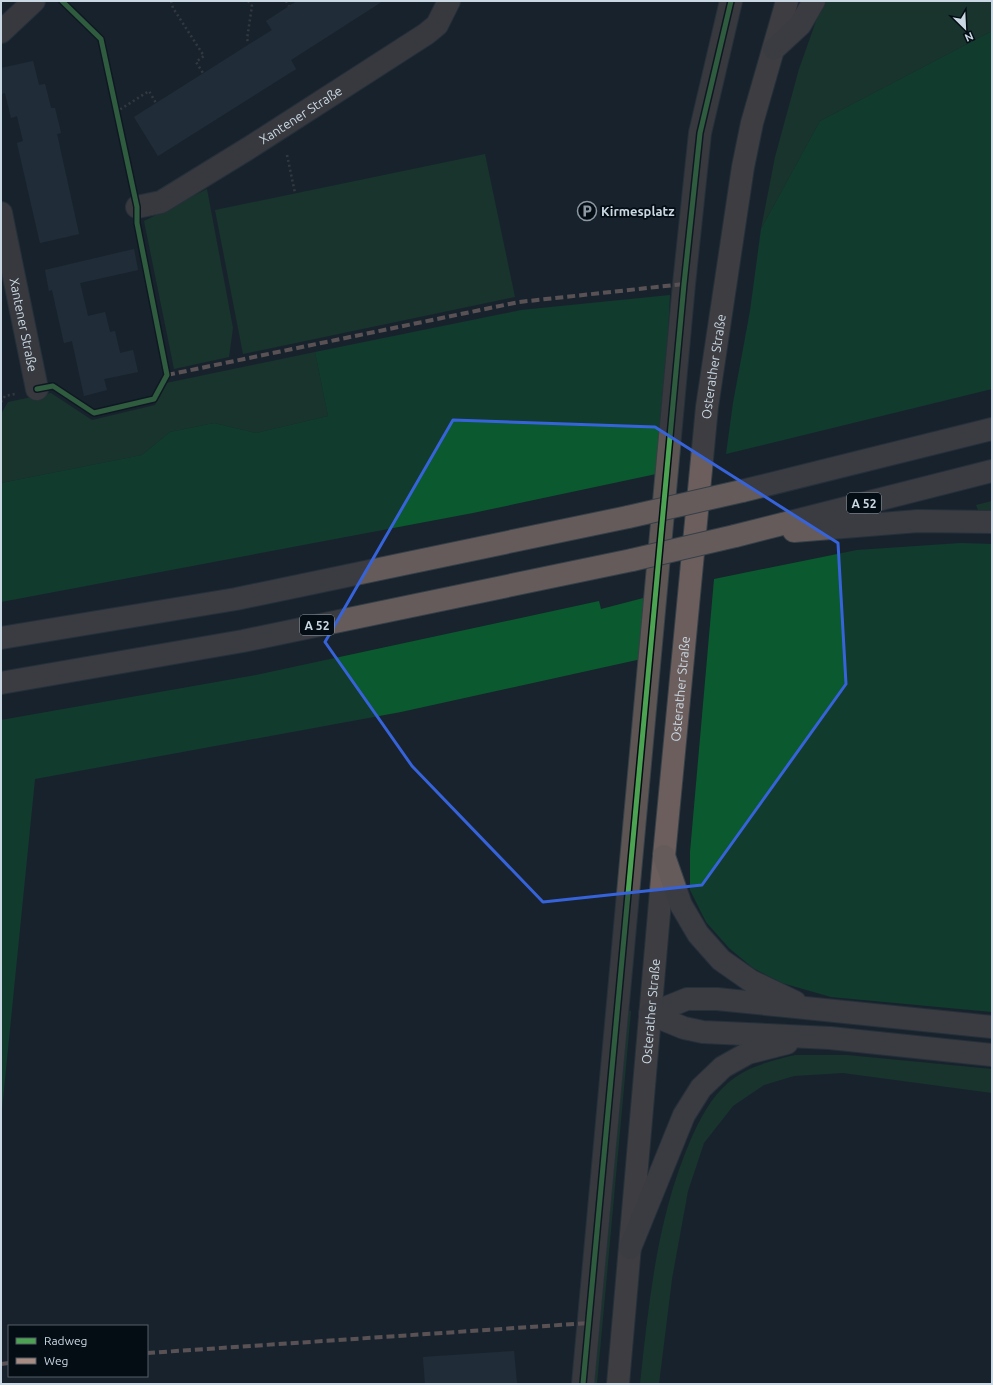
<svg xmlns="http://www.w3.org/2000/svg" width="993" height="1385" viewBox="0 0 993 1385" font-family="Ubuntu,sans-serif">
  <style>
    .green { fill: #1a4a2b }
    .forest { fill: #0b592e }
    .building { fill: #2b3b47 }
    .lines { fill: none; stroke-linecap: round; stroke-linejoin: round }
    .minor-casing { stroke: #364048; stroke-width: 24 }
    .major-casing { stroke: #364048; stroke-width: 24 }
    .highway-casing { stroke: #364048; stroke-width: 24 }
    .path { stroke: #545354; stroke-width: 2.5; stroke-dasharray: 2 3; stroke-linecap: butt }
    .minor { stroke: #5d5554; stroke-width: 22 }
    .major { stroke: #6c5e5c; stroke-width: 22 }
    .highway { stroke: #665b5b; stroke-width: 22 }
    .highway-bridge-casing { stroke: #364048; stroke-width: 24; stroke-linecap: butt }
    .highway-bridge { stroke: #665b5b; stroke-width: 22 }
    .quiet { stroke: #a88b81; stroke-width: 4; stroke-dasharray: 8 4; stroke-linecap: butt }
    .cycleway-casing { stroke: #050d14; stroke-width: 8 }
    .cycleway { stroke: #4ca352; stroke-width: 5 }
    .marked { fill: none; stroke: #3763da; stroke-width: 3; stroke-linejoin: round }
    .labels { text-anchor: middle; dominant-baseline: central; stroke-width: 3.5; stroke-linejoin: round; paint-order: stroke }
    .shield { fill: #050d14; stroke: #8f9ba5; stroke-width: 1 }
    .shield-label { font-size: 12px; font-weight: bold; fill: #cad8e3 }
    .street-label { font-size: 13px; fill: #cad8e3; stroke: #050d14 }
    .poi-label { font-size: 13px; font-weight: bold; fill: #cad8e3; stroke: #050d14; text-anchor: start }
  </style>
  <rect width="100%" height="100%" fill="#18232d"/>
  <path class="green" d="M 826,1 L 992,1 L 992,31 L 820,121 L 761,229 L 775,157 L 799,69 L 821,7 Z
    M 485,154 L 515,297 L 243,354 L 215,210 Z
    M 207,189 L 233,328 L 229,357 L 174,369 L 144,221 Z
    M 315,352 L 328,416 L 256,433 L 214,423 L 170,432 L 142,455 L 1,483 L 1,414 L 8,402 L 51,393 L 92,420 L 155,405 L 166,383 Z
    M 992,501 L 992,511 L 978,510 L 976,505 Z
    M 625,1010 L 631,1011 L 597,1384 L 589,1384 Z
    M 795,1055 L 847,1055 L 992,1069 L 992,1093 L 843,1073 L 794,1076 L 764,1085 L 733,1106 L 704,1143 L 688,1191 L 672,1279 L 659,1384 L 640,1384 C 649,1301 657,1217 691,1139 C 700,1119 711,1097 729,1082 C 748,1066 771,1061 795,1055 Z"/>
  <path class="forest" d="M 992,31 L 992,389 L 726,454 L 733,403 L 750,311 L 761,229 L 820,121 Z
    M 670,295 L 661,473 L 473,513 L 1,602 L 1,483 L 142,455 L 170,432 L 214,423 L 256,433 L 328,416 L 315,352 L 521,310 Z
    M 961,543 L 992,544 L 992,1012 L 831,997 L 782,983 L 753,968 L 729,948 L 706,922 L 690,890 L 690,852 L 714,579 L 857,550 Z
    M 651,596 L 646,658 L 401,712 L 35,779 L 1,1119 L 1,720 L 256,675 L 599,601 L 601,609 Z"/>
  <path class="building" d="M 297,1 L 383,1 L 291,60 L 296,69 L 158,156 L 134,117 L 272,30 L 266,21 Z
    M 33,61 L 39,85 L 45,84 L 51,108 L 55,108 L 61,133 L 57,134 L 79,234 L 40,243 L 17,143 L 23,141 L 17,116 L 11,118 L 5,93 L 1,94 L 1,68 Z
    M 134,249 L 138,270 L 80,283 L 88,316 L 105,312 L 110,332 L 115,331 L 120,353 L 133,350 L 138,372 L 104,379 L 107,390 L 84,396 L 72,341 L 64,343 L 52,290 L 49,291 L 45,270 Z
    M 514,1351 L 517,1384 L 425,1384 L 423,1357 Z"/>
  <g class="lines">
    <g class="minor-casing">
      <g id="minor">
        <path d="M 1,32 L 34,1"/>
        <path id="s1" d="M 137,207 L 161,202 L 252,146 L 426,34 L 437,25 L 449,1"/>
        <path id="s2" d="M 1,213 L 37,389"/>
        <path d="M 583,1384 L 684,284 L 700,133 L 731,1"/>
      </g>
    </g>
    <g class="major-casing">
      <g id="major">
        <path id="s3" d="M 618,1384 L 664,856 L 707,407 L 743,167 L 752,123 L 787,1"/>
      </g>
    </g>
    <g class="highway-casing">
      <path id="highway" d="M 774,49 L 800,25 L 814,1
        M 742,491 L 992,429
        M 794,531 L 918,521 L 992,522
        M 735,536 L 992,471
        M 1,638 L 236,599 L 628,517
        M 1,683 L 243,641 L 632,560
        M 664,856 L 681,905 L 698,934 L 721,960 L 751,981 L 795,1002
        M 650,1014 L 687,999 L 717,999 L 992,1027
        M 650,1014 L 684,1028 L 703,1032 L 830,1038 L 992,1055
        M 630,1248 L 684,1115 L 701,1088 L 723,1067 L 748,1053 L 787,1043"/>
    </g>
    <path class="path" d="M 171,1 L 173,8 L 204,56 L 196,62 L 203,73
      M 248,1 L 252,6 L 247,39 L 249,44
      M 286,1 L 289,6
      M 116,112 L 149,91 L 156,103
      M 287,155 L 295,193
      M 1,402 L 5,396 L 15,394"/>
    <use href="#minor" class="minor"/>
    <use href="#major" class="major"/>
    <use href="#highway" class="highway"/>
    <g class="highway-bridge-casing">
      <path id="highway-bridge" d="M 628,517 L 742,491
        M 632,560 L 735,536"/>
    </g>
    <use href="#highway-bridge" class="highway-bridge"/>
    <path class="quiet" d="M 167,375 L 519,302 L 684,284
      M 147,1353 L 589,1323
      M 1,1364 L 9,1363"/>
    <g class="cycleway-casing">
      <path id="cycleway" d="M 37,389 L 53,386 L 94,413 L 154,399 L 167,375 L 137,223 L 137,207 L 101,39 L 62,1
        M 583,1384 L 684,284 L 700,133 L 731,1"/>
    </g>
    <use href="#cycleway" class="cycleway"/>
  </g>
  <path d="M0 0H993V1385H0ZM 453,420 L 655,427 L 838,543 L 846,684 L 702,885 L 543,902 L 412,766 L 325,642 Z" fill="#18232d" fill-opacity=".55" fill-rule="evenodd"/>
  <path class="marked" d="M 453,420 L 655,427 L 838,543 L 846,684 L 702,885 L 543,902 L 412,766 L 325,642 Z"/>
  <defs>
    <g id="parking-ring" transform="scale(1)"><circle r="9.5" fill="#050d14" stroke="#8c99a3" stroke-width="1.5"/><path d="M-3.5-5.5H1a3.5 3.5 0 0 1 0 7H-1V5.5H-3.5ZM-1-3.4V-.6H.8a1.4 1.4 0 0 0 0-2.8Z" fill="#8c99a3"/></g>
  </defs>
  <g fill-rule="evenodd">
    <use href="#parking-ring" x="587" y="211"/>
  </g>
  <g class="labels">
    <g class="shield">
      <rect x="847" y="493" width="34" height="20" rx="3"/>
      <rect x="300" y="615" width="34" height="20" rx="3"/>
    </g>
    <g class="shield-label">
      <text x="864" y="503">A 52</text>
      <text x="317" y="625">A 52</text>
    </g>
    <g class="street-label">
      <text stroke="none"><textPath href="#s1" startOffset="189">Xantener Straße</textPath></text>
      <text stroke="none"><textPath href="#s2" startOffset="114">Xantener Straße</textPath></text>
      <text stroke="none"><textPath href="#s3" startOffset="1022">Osterather Straße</textPath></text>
      <text stroke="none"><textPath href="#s3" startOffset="698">Osterather Straße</textPath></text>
      <text stroke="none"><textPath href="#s3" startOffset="374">Osterather Straße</textPath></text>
    </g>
    <g class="poi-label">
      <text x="601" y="211">Kirmesplatz</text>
    </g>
  </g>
  <rect width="993" height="1385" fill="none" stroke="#cad8e3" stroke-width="4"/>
  <rect x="8" y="1325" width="140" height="52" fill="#050d14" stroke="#545e67"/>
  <rect x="16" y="1338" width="20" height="6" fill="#4ca352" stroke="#545e67"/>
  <text x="44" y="1345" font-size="12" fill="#cad8e3">Radweg</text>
  <rect x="16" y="1358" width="20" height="6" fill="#a88b81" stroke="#545e67"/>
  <text x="44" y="1365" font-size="12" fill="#cad8e3">Weg</text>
  <g transform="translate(965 28) rotate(156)" stroke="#050d14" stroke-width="3" paint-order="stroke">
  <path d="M0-3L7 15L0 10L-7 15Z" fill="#cad8e3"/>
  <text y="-6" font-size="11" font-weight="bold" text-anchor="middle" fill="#cad8e3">N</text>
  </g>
</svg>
